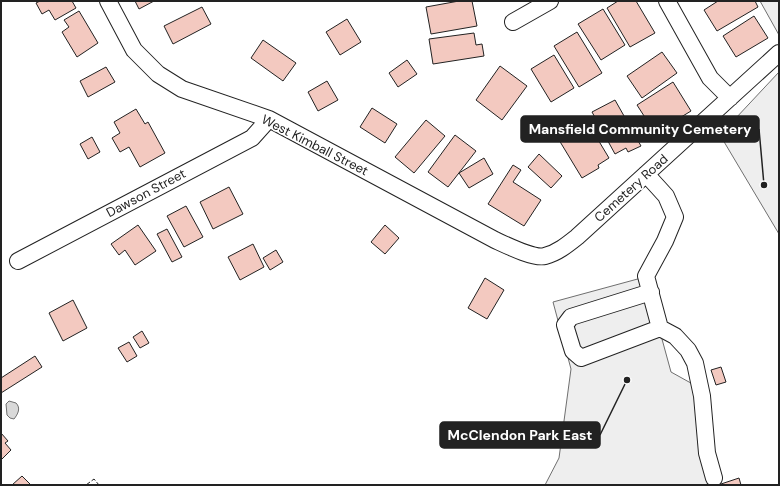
<svg xmlns="http://www.w3.org/2000/svg" width="780" height="486" viewBox="0 0 780 486" font-family="'DM Sans',sans-serif">
  <style>
    .green { fill: #eee; stroke: #6f6f6f }
    .water { fill: #d9d9d9; stroke: #6f6f6f }
    .building { fill: #f3c9c0; stroke: #222 }
    .lines { fill: none; stroke-linecap: round; stroke-linejoin: round }
    .minor-casing { stroke: #222; stroke-width: 18 }
    .minor { stroke: #fff; stroke-width: 16 }
    .fence { stroke: #222; stroke-width: 1; stroke-dasharray: 5 2; stroke-linecap: butt }
    .labels { text-anchor: middle; dominant-baseline: central; stroke-width: 3; stroke-linejoin: round; paint-order: stroke }
    .street-label { font-size: 13px; fill: #222; stroke: #fff }
    .leader { fill: none; stroke: #222; stroke-width: 1.5 }
    .callout-dot { fill: #222; stroke: #fff; stroke-width: 1.5 }
    .callout { fill: #222; stroke: #222; stroke-width: 1.5 }
    .callout-label { font-size: 14px; text-anchor: middle; font-weight: bold; fill: #fff }
  </style>
  <rect width="100%" height="100%" fill="#fff"/>
  <path class="green" d="M 760,1 L 779,1 L 779,35 Z
    M 779,72 L 779,234 L 720,135 Z
    M 645,277 L 671,372 L 698,387 L 716,485 L 545,485 L 559,458 L 571,369 L 553,302 Z"/>
  <path class="water" d="M 9,401 L 16,403 C 21,408 18,414 14,419 L 10,418 L 7,415 L 6,404 Z"/>
  <path class="building" d="M 40,1 L 72,1 L 76,8 L 55,20 L 49,10 L 42,14 L 36,3 Z
    M 135,1 L 154,1 L 139,9 Z
    M 459,1 L 472,1 L 477,26 L 431,34 L 426,7 Z
    M 618,1 L 636,1 L 655,33 L 630,47 L 607,8 Z
    M 718,1 L 755,1 L 758,7 L 717,31 L 704,10 Z
    M 202,7 L 211,24 L 173,44 L 164,26 Z
    M 603,9 L 625,45 L 601,60 L 578,24 Z
    M 79,11 L 98,43 L 77,57 L 62,32 L 69,27 L 64,20 Z
    M 754,16 L 768,38 L 736,57 L 723,36 Z
    M 347,19 L 361,42 L 340,55 L 326,32 Z
    M 577,32 L 602,73 L 579,87 L 554,46 Z
    M 474,33 L 476,45 L 482,44 L 484,56 L 433,64 L 429,39 Z
    M 263,40 L 296,63 L 283,81 L 251,58 Z
    M 662,52 L 677,73 L 642,98 L 627,76 Z
    M 554,55 L 574,88 L 551,102 L 531,69 Z
    M 407,60 L 417,74 L 398,87 L 389,73 Z
    M 500,66 L 527,86 L 502,120 L 476,100 Z
    M 106,67 L 115,82 L 88,97 L 80,81 Z
    M 327,81 L 338,100 L 318,111 L 308,92 Z
    M 673,82 L 691,111 L 655,133 L 637,105 Z
    M 615,100 L 641,146 L 628,152 L 626,148 L 615,154 L 592,112 Z
    M 372,108 L 397,124 L 385,143 L 360,127 Z
    M 136,109 L 145,124 L 148,122 L 165,153 L 140,167 L 129,147 L 120,152 L 112,138 L 120,133 L 114,122 Z
    M 426,120 L 445,136 L 414,173 L 395,157 Z
    M 588,123 L 609,158 L 598,165 L 599,168 L 582,178 L 559,140 Z
    M 455,135 L 476,151 L 448,187 L 428,172 Z
    M 92,137 L 100,152 L 88,159 L 80,144 Z
    M 539,154 L 562,176 L 551,188 L 528,167 Z
    M 484,158 L 493,174 L 469,188 L 459,173 Z
    M 513,165 L 521,170 L 513,182 L 541,200 L 524,226 L 488,204 Z
    M 229,187 L 243,214 L 213,229 L 200,202 Z
    M 186,206 L 203,237 L 184,247 L 167,216 Z
    M 138,225 L 156,251 L 135,265 L 125,250 L 119,255 L 111,244 Z
    M 385,225 L 399,238 L 385,254 L 371,242 Z
    M 167,229 L 182,257 L 172,262 L 157,234 Z
    M 253,244 L 264,267 L 240,280 L 228,257 Z
    M 276,250 L 283,262 L 270,270 L 263,258 Z
    M 485,278 L 504,290 L 487,319 L 468,308 Z
    M 73,300 L 87,328 L 63,341 L 49,313 Z
    M 142,331 L 149,343 L 140,348 L 133,337 Z
    M 129,342 L 137,356 L 127,362 L 118,348 Z
    M 35,356 L 42,367 L 1,393 L 1,378 Z
    M 721,367 L 726,382 L 716,385 L 711,370 Z
    M 1,433 L 8,441 L 5,443 L 11,450 L 1,460 Z
    M 22,476 L 31,485 L 12,485 Z
    M 739,478 L 741,485 L 721,485 L 721,484 Z"/>
  <g class="lines">
    <g class="minor-casing">
      <path id="minor" d="M 108,1 L 134,50 L 158,74 L 182,89 L 269,119 L 495,240 C 506,245 534,259 545,256 C 557,253 567,245 577,237 L 779,53
        M 667,1 L 710,78 L 730,98
        M 513,22 L 550,1
        M 646,174 L 666,196 L 675,217 L 665,241 L 646,276 L 660,328 L 675,336 L 688,350 L 695,363 L 702,396 L 707,453 L 714,478
        M 18,261 L 252,138 L 269,119
        M 651,292 L 571,317 L 565,325 L 573,351 L 581,358 L 660,328"/>
    </g>
    <use href="#minor" class="minor"/>
    <path class="fence" d="M 86,485 L 94,479 L 99,485"/>
  </g>
  <g class="labels">
    <g class="street-label">
      <text transform="translate(315 145) rotate(27)">West Kimball Street</text>
      <text transform="translate(631 188) rotate(-42)">Cemetery Road</text>
      <text transform="translate(146 193) rotate(-28)">Dawson Street</text>
    </g>
  </g>
  <path class="leader" d="M764 185L759 129M627 380L600 435"/>
  <g class="callout-dot">
    <circle cx="764" cy="185" r="4"/>
    <circle cx="627" cy="380" r="4"/>
  </g>
  <g class="callout">
    <rect x="521" y="116" width="238" height="26" rx="4"/>
    <rect x="440" y="422" width="160" height="26" rx="4"/>
  </g>
  <g class="callout-label">
    <text x="640" y="134">Mansfield Community Cemetery</text>
    <text x="520" y="440">McClendon Park East</text>
  </g>
  <rect width="780" height="486" fill="none" stroke="#222222" stroke-width="4"/>
</svg>
